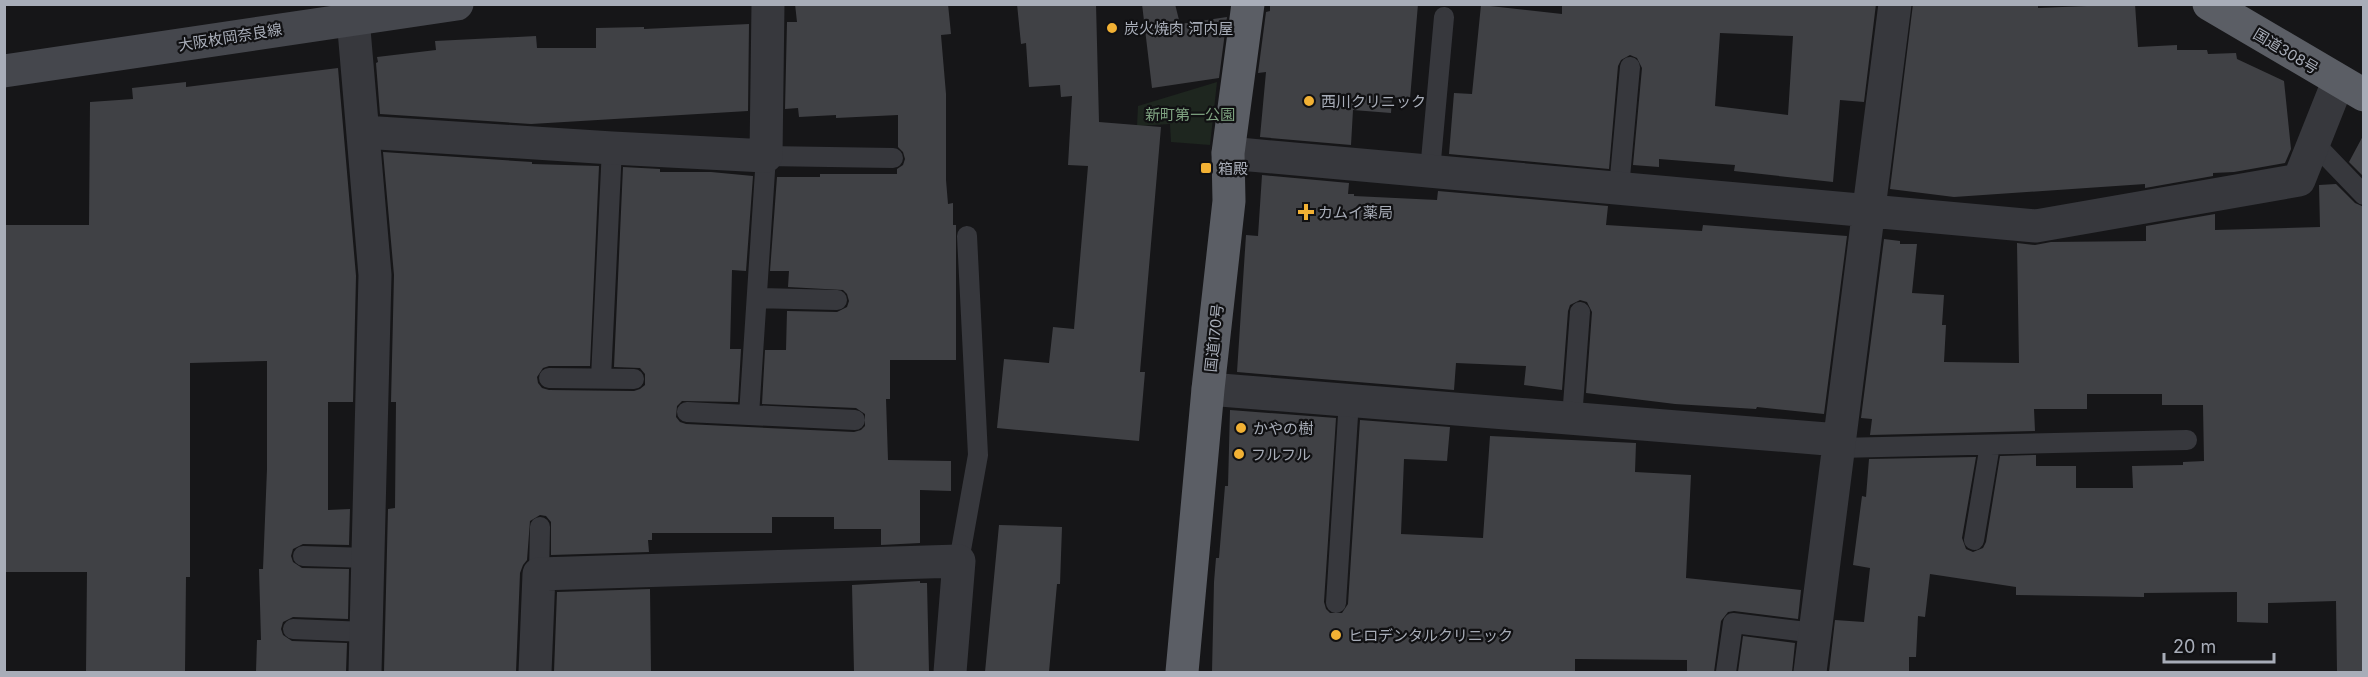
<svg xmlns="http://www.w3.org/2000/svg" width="2368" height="677" viewBox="0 0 2368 677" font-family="Inter,'Noto Sans JP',sans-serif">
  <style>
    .green { fill: #1e261f }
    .building { fill: #404145; fill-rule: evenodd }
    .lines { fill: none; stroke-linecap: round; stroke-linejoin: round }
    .service { stroke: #37383d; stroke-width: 20 }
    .minor { stroke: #37383d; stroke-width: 33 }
    .secondary { stroke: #45474d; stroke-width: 33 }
    .trunk { stroke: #5b5e65; stroke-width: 33 }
    .poi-dot { fill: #f2b134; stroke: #111113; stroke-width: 2 }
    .labels { text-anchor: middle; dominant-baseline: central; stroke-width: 4.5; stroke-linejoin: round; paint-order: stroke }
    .poi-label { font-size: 15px; fill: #a8adb8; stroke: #111113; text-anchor: start }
    .street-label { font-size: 15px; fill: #a8adb8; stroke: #111113 }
    .park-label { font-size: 15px; fill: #7fa381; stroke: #111113 }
  </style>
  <rect width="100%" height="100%" fill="#161618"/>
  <path class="green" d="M 1217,82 L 1210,145 L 1171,142 L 1170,124 L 1137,126 L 1138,106 Z"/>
  <path class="building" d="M 795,4 L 948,4 L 951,34 L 941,35 L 946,94 L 946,180 L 948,204 L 953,203 L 953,225 L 956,225 L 956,360 L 890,360 L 890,399 L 886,399 L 888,460 L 951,461 L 951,491 L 920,490 L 920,543 L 881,545 L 881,529 L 834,529 L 834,517 L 772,517 L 772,533 L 652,533 L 652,540 L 648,540 L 649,552 L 551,555 L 551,522 L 546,516 L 540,515 L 530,521 L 527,560 L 523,565 L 520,573 L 516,672 L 384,672 L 388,509 L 395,508 L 396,402 L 391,402 L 394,275 L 383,152 L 532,162 L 532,164 L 599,166 L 590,366 L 549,366 L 543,368 L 537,377 L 538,383 L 542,388 L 549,390 L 634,391 L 640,389 L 645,385 L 645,374 L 640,368 L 614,367 L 623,167 L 660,169 L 660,172 L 711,172 L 753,176 L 746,271 L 732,270 L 730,349 L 741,349 L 738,402 L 682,401 L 677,406 L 676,417 L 680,422 L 686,424 L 748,427 L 854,432 L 861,430 L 865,426 L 865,414 L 856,408 L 762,404 L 765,350 L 786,350 L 787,311 L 837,312 L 847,307 L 849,301 L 847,294 L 843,290 L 788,287 L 789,271 L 770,271 L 777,177 L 820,177 L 820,174 L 897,174 L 897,169 L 903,165 L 905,159 L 903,152 L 898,147 L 898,115 L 836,118 L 836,115 L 799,117 L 798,108 L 785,109 L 787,22 L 797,22 Z
    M 1017,4 L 1096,4 L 1099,122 L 1161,127 L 1140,372 L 1145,372 L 1139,441 L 997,428 L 1004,359 L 1049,363 L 1053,327 L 1074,329 L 1088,166 L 1068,165 L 1072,96 L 1061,97 L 1060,85 L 1029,87 L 1026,43 L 1021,44 Z
    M 1142,4 L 1175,4 L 1180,24 L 1227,17 L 1219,78 L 1152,88 Z
    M 1270,4 L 1418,4 L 1410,99 L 1392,97 L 1391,113 L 1353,110 L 1351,145 L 1260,137 L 1266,72 L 1258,73 L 1266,12 L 1270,11 Z
    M 1562,4 L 1876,4 L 1864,102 L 1840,100 L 1833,182 L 1734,171 L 1735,165 L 1659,159 L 1659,167 L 1633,165 L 1642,68 L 1637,58 L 1630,55 L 1621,60 L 1618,66 L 1609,169 L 1449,154 L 1454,93 L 1472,94 L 1481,5 L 1562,14 ZM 1720,33 L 1793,36 L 1788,115 L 1715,106 Z
    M 1913,4 L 2038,4 L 2038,8 L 2135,4 L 2138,47 L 2177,45 L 2177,50 L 2207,50 L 2208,54 L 2236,53 L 2237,59 L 2284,81 L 2291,149 L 2285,163 L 2234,172 L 2213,173 L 2213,176 L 2145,188 L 2145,184 L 1954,197 L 1890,189 Z
    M 749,24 L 748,111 L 531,124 L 380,114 L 376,63 L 378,62 L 377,57 L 436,50 L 435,41 L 536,36 L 537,48 L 596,48 L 596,28 L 644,27 L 644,29 Z
    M 338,68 L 356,276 L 353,402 L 328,402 L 328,510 L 350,509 L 349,545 L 303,544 L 293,549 L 291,556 L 293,562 L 302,568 L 349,569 L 348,619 L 293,617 L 283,622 L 281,629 L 283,635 L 292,641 L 347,643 L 346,672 L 256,672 L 257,640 L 261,640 L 259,569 L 263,569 L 267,469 L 267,361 L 190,363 L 190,577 L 186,577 L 185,672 L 86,672 L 87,572 L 4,572 L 4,225 L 89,225 L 90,102 L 133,99 L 132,88 L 186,82 L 186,87 Z
    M 2364,134 L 2364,177 L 2349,162 Z
    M 1262,175 L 1349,183 L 1348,194 L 1354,194 L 1354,196 L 1437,200 L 1438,191 L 1608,206 L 1606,225 L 1702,231 L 1703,225 L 1847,236 L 1824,414 L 1757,407 L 1756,409 L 1675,404 L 1586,393 L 1592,312 L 1587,302 L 1580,300 L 1570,305 L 1568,311 L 1562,390 L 1524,385 L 1526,366 L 1456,363 L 1454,390 L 1237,372 L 1246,235 L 1258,236 Z
    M 2336,184 L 2355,203 L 2364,207 L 2364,672 L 2337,672 L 2336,601 L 2268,603 L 2268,623 L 2237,622 L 2237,592 L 2144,593 L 2144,597 L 2016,595 L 2016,587 L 1930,574 L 1925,617 L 1918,616 L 1916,657 L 1909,657 L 1909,672 L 1829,672 L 1835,620 L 1864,622 L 1870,568 L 1853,565 L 1862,496 L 1866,497 L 1869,459 L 1976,457 L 1962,538 L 1966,549 L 1973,552 L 1983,548 L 1986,542 L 2000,456 L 2036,455 L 2036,466 L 2076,466 L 2076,488 L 2133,488 L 2132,466 L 2183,465 L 2183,462 L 2204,461 L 2203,405 L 2162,405 L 2162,394 L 2087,394 L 2087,409 L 2034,409 L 2035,431 L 1870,435 L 1872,419 L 1861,418 L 1884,239 L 1900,241 L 1900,244 L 1917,244 L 1912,293 L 1944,295 L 1942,325 L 1946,325 L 1944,362 L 2019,363 L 2017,243 L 2035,245 L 2051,242 L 2146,241 L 2146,226 L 2215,214 L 2215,230 L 2320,227 L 2319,185 Z
    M 1230,410 L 1336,418 L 1324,602 L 1326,609 L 1330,613 L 1342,613 L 1348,604 L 1360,420 L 1450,427 L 1447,461 L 1404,459 L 1401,534 L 1483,538 L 1490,436 L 1636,443 L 1635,472 L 1691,475 L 1686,578 L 1801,590 L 1798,619 L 1734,611 L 1728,612 L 1721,621 L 1714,672 L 1687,672 L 1687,660 L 1575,659 L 1575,672 L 1212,672 L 1214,582 L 1216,558 L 1219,558 L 1225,486 L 1228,486 Z
    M 999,525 L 1062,527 L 1060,584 L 1057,584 L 1049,672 L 985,672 Z
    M 920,581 L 920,583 L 927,583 L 929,672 L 854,672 L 852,585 Z
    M 650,589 L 651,672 L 554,672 L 557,592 Z
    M 1743,636 L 1795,643 L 1792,672 L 1738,672 Z"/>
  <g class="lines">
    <path class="service" d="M 2314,143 L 2364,195
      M 1430,171 L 1444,17
      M 1619,188 L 1630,67
      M 757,298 L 837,300
      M 549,378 L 634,379
      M 601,378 L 612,148
      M 687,412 L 855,420
      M 749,415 L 766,156 L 893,158
      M 1572,418 L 1580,312
      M 1838,448 L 2187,440
      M 1974,540 L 1990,445
      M 303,556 L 368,558
      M 959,561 L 978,455 L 967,236
      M 539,574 L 540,527
      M 1336,603 L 1349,400
      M 293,629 L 366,632
      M 1726,672 L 1733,623 L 1815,633"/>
    <path class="minor" d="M 353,4 L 353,18 L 375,275 L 365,672
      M 363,132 L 612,148 L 766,156 L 768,4
      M 1228,153 L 2036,226 L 2299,180 L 2338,82
      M 1208,389 L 1839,440
      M 535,672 L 539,574 L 959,561 L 950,672
      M 1810,672 L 1895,4"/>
    <path class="secondary" d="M 4,71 L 457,4"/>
    <path class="trunk" d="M 2209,4 L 2364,95
      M 1182,672 L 1208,389 L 1229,201 L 1228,153 L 1248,4"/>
  </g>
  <g class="poi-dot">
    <circle cx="1112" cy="28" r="6"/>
    <circle cx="1309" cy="101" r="6"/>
    <rect x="1200" y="162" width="12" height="12" rx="3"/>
    <path d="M1303 203h6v6h6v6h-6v6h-6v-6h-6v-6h6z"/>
    <circle cx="1241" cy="428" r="6"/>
    <circle cx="1239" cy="454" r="6"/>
    <circle cx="1336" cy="635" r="6"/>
  </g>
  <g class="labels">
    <g class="poi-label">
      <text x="1124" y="28">炭火焼肉 河内屋</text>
      <text x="1321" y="101">西川クリニック</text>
      <text x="1218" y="168">箱殿</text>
      <text x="1318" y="212">カムイ薬局</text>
      <text x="1253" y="428">かやの樹</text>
      <text x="1251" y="454">フルフル</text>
      <text x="1348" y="635">ヒロデンタルクリニック</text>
    </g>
    <g class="street-label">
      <text transform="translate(230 37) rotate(-9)">大阪枚岡奈良線</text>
      <text transform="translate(2286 51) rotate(31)">国道308号</text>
      <text transform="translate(1214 338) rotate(-84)">国道170号</text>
    </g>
    <g class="park-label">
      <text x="1190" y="114">新町第一公園</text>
    </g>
  </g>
  <rect width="2368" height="677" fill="none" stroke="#a8adb8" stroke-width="12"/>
  <path d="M2164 653v9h110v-9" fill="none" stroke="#a8adb8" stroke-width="3"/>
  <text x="2173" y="653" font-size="18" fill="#a8adb8" stroke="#111113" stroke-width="4.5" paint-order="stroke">20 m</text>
</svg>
